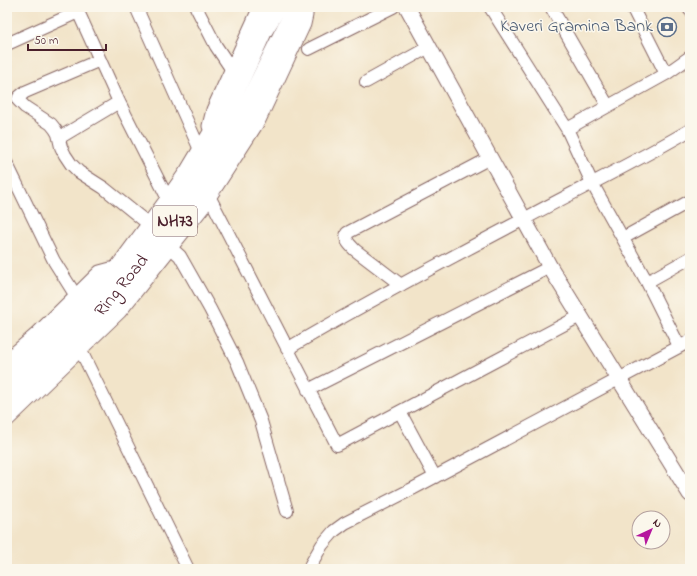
<svg xmlns="http://www.w3.org/2000/svg" width="697" height="576" viewBox="0 0 697 576" font-family="'Indie Flower',sans-serif">
  <style>
    .lines { fill: none; stroke-linecap: round; stroke-linejoin: round }
    .minor-casing { stroke: #856462; stroke-width: 14 }
    .tertiary-casing { stroke: #856462; stroke-width: 17 }
    .trunk-casing { stroke: #856462; stroke-width: 21 }
    .minor { stroke: #fff; stroke-width: 12 }
    .tertiary { stroke: #fff; stroke-width: 15 }
    .trunk { stroke: #fff; stroke-width: 19 }
    .labels { text-anchor: middle; dominant-baseline: central; stroke-width: 3; stroke-linejoin: round; paint-order: stroke }
    .shield { fill: #fbf7ec; stroke: #7f6065; stroke-width: 1 }
    .shield-label { font-size: 17px; font-weight: bold; fill: #4a1f2b }
    .service-label { font-size: 18px; fill: #4e5e75; stroke: #fbf7ec; text-anchor: end }
    .street-label { font-size: 18px; fill: #4a1f2b; stroke: #fbf7ec }
  </style>
  <rect width="100%" height="100%" fill="#fbf7ec"/>
  <filter id="ink" filterUnits="userSpaceOnUse"><feTurbulence type="fractalNoise" baseFrequency=".025" numOctaves="2"/><feDisplacementMap in="SourceGraphic" scale="8" xChannelSelector="R" yChannelSelector="G"/><feConvolveMatrix kernelMatrix="1 2 1 2 8 2 1 2 1" color-interpolation-filters="sRGB"/></filter>
  <filter id="wash" filterUnits="userSpaceOnUse"><feTurbulence type="fractalNoise" baseFrequency=".012" numOctaves="4" result="noise"/><feDisplacementMap in="SourceGraphic" scale="16" xChannelSelector="R" yChannelSelector="G"/><feGaussianBlur stdDeviation="0.9" result="paint"/><feColorMatrix in="noise" values="0 0 0 0 0 0 0 0 0 0 0 0 0 0 0 0 0 1.4 0 .05"/><feComposite in="paint" operator="in"/></filter>
  <g filter="url(#wash)">
    <rect width="100%" height="100%" fill="#f2e4c9"/>
  </g>
  <g filter="url(#ink)">
    <g class="lines">
      <g class="minor-casing">
        <path id="minor" d="M 76,7 L 119,102 L 169,201
          M 136,7 L 201,152
          M 196,7 L 216,46 L 232,70
          M 490,7 L 567,129 L 592,183 L 647,282 L 679,346
          M 551,7 L 608,106
          M 632,7 L 666,74
          M 688,7 L 690,10
          M 7,44 L 78,12
          M 309,49 L 393,7
          M 100,60 L 25,92 L 19,97 L 18,100 L 25,107 L 51,124 L 55,129 L 58,134 L 61,147 L 65,155 L 71,164 L 79,172 L 104,188 L 151,226
          M 366,82 L 429,47
          M 567,129 L 666,74 L 690,57
          M 59,138 L 119,102
          M 7,164 L 54,261 L 76,296
          M 209,196 L 337,445 L 580,316
          M 623,238 L 690,201
          M 170,247 L 180,256 L 210,309 L 237,362 L 261,421 L 287,511
          M 647,282 L 690,258
          M 401,285 L 355,250 C 350,245 344,240 347,233 L 490,158
          M 80,349 L 188,569
          M 287,349 C 365,303 444,261 524,219 C 579,189 636,162 690,130
          M 308,390 L 550,267
          M 400,412 L 435,477
          M 310,569 L 311,564 L 322,545 L 334,531 L 345,523 L 414,488 L 690,341"/>
      </g>
      <g class="tertiary-casing">
        <path id="tertiary" d="M 407,7 L 550,267 L 690,494
          M 213,133 L 210,126 L 214,110 L 261,7
          M 7,361 L 36,336 L 100,273 L 111,270 L 118,270
          M 7,419 L 119,311 L 202,207 L 258,120 L 303,24 L 305,15 L 305,7"/>
      </g>
      <g class="trunk-casing">
        <g id="trunk">
          <path d="M 7,382 L 86,303 L 118,270 L 169,201 L 190,171 L 223,116 L 263,30 L 277,7"/>
          <path id="s1" d="M 7,401 L 75,338 L 101,312 L 165,234 L 202,185 L 238,125 L 297,7"/>
        </g>
      </g>
      <use href="#minor" class="minor"/>
      <use href="#tertiary" class="tertiary"/>
      <use href="#trunk" class="trunk"/>
    </g>
  </g>
  <defs>
    <g id="bank-ring" transform="scale(1)"><circle r="9.5" fill="#fbf7ec" stroke="#5c6f8a" stroke-width="1.5"/><path d="M-6-4H6V4H-6ZM0-2.3a2.3 2.3 0 1 0 0 4.6a2.3 2.3 0 1 0 0-4.6Z" fill="#5c6f8a"/></g>
  </defs>
  <g fill-rule="evenodd">
    <use href="#bank-ring" x="667" y="27"/>
  </g>
  <g class="labels">
    <rect class="shield" x="153" y="206" width="44" height="30" rx="3"/>
    <g class="shield-label">
      <text x="175" y="221">NH73</text>
    </g>
    <g class="service-label">
      <text x="653" y="27">Kaveri Gramina Bank</text>
    </g>
    <g class="street-label">
      <text stroke="none"><textPath href="#s1" startOffset="163">Ring Road</textPath></text>
    </g>
  </g>
  <rect width="697" height="576" fill="none" stroke="#fbf7ec" stroke-width="24"/>
  <g transform="translate(651 530) rotate(44)"><circle r="19" fill="#fbf7ec" stroke="#b4a19f"/>
  <path d="M0-3L7 15L0 10L-7 15Z" fill="#b5179e"/>
  <text y="-6" font-size="11" font-weight="bold" text-anchor="middle" fill="#4a1f2b">N</text>
  </g>
  <path d="M28 44v6h78v-6" fill="none" stroke="#4a1f2b" stroke-width="2"/>
  <text x="34" y="44" font-size="12" fill="#4a1f2b" stroke="#fbf7ec" stroke-width="3" paint-order="stroke">50 m</text>
</svg>
